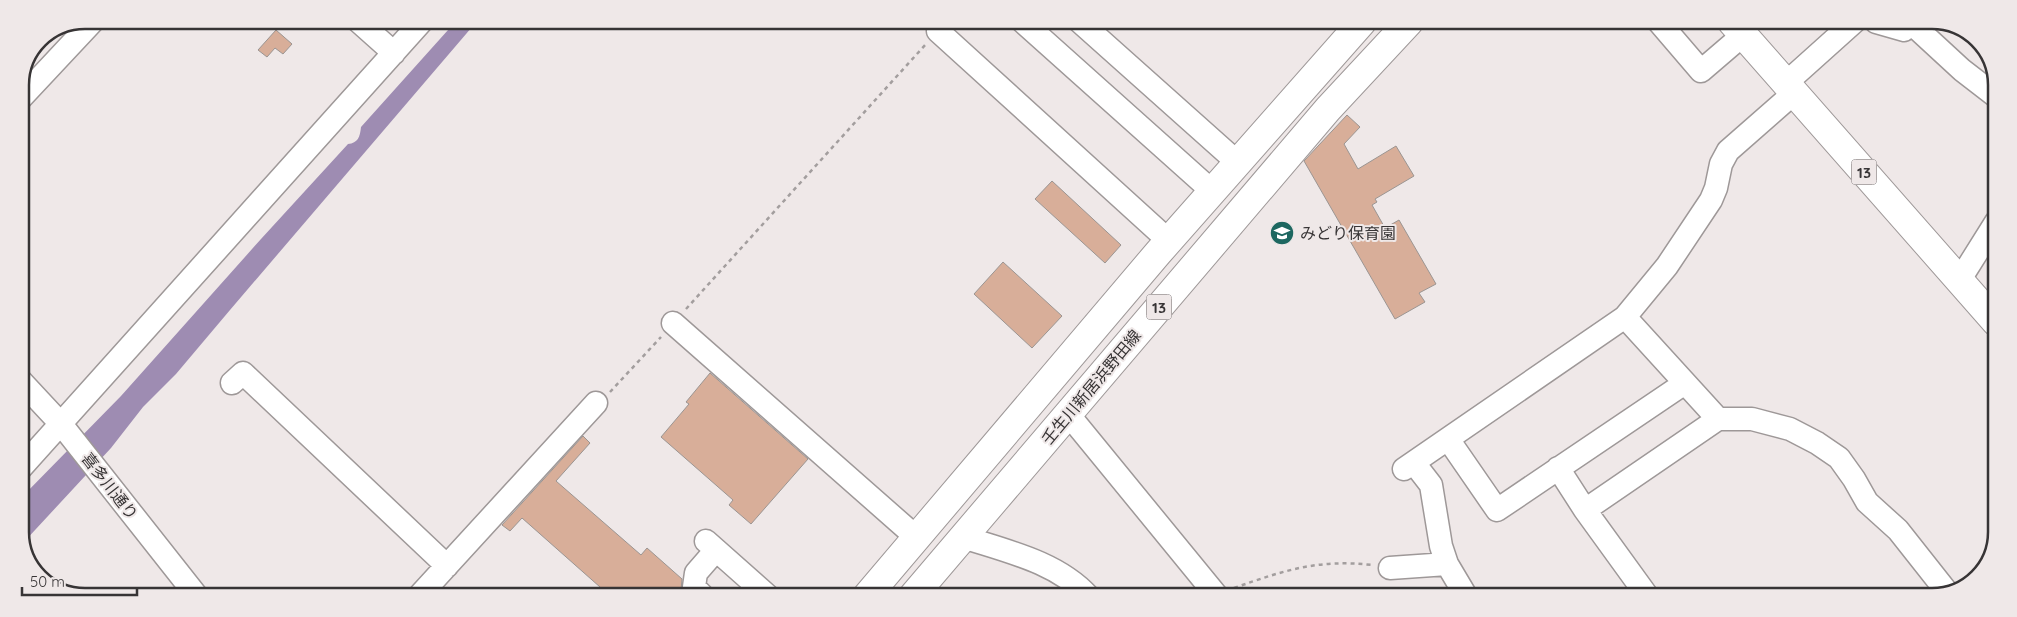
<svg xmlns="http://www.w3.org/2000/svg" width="2017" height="617" viewBox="0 0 2017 617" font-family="Quicksand,'Noto Sans JP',sans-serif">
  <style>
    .water { fill: #9e8cb2 }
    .building { fill: #d8ae99; stroke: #9b9592 }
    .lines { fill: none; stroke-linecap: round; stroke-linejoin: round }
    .minor-casing { stroke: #9e9898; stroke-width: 25 }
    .major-casing { stroke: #9e9898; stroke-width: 30 }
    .path { stroke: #a39e9e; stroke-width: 2.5; stroke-dasharray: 4 4; stroke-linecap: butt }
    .minor { stroke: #fff; stroke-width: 22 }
    .major { stroke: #fff; stroke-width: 28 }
    .labels { text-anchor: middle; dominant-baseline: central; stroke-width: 4; stroke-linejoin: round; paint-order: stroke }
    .shield { fill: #efe8e8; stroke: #6e6a6b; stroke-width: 1 }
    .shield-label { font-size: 15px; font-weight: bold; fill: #373435 }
    .poi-label { font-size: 16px; fill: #373435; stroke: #efe8e8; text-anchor: start }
    .street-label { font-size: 16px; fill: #373435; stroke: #efe8e8 }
    .rim { fill: none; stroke: #373435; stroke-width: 2.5 }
  </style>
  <rect width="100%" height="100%" fill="#efe8e8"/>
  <path class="water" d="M 457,20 L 478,20 L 230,310 L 176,374 L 143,407 L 111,448 L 23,543 L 20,537 L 20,499 L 121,396 L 261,239 L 348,144 C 358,143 360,137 361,127 Z"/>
  <path class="building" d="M 276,30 L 292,44 L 283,54 L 275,48 L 267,57 L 258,50 Z
    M 1347,115 L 1360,127 L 1344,144 L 1358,169 L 1396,146 L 1414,176 L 1375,199 L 1377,202 L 1372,205 L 1385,228 L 1399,220 L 1436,284 L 1419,293 L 1425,302 L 1395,319 L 1304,161 Z
    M 1052,181 L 1121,245 L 1105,263 L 1035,199 Z
    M 1003,262 L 1062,316 L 1032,348 L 974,294 Z
    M 710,373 L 808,459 L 751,524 L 729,505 L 733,500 L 661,437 L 689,404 L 686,402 Z
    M 583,436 L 590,443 L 556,481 L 641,555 L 647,548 L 682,579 L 681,591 L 684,595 L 609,595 L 522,518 L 510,531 L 502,525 Z"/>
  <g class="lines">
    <g class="minor-casing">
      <path id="minor" d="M 357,20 L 394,53
        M 1022,21 L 1212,191
        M 1079,21 L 1237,162
        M 1659,22 L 1701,71 L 1743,35
        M 1876,22 L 1904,30 L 1912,22
        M 1911,23 L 1962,70 L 1997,97
        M 938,31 L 1169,241
        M 1786,83 L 1854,22
        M 20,99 L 94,20
        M 1959,281 L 1996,222
        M 673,323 L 916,537
        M 20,380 L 61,424 L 196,595
        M 232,383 L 243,373 L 447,566
        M 1068,414 L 1217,596
        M 1718,419 L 1752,419 L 1790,429 L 1817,443 L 1839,458 L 1854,479 L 1867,502 L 1898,530 L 1947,592
        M 1448,439 L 1497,510 L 1685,383
        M 1414,463 L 1431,485 L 1441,546 L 1447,564 L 1466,596
        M 1558,468 L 1585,510 L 1718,419 L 1625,317
        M 20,469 L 423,20
        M 1404,469 L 1625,317 L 1667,266 L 1711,200 L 1716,188 L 1721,164 L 1728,151 L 1794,93
        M 1585,510 L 1648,597
        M 963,537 C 1006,551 1057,562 1088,596
        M 706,541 L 768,596
        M 1390,568 L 1447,564
        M 420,595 L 596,403
        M 702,595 L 694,587 L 696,573 L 716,550"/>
    </g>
    <g class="major-casing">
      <path id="major" d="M 1732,22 L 1996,322
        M 867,596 L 1158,253 L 1362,22
        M 913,596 L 1328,109 L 1409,22"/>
    </g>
    <path class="path" d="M 686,309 L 926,44
      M 610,392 L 661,337
      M 1234,588 C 1285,570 1318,559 1372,565"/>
    <use href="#minor" class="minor"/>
    <use href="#major" class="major"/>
  </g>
  <defs>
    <g id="school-disc" transform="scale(1.25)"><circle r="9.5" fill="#1d6760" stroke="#efe8e8"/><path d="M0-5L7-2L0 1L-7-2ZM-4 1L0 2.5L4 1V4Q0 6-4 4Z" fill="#fff"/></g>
  </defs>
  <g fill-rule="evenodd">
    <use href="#school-disc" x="1282" y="233"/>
  </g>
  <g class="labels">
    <g class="shield">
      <rect x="1851.5" y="159.5" width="25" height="25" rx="4"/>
      <rect x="1146.5" y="294.5" width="25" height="25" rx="4"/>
    </g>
    <g class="shield-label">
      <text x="1864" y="172">13</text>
      <text x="1159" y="307">13</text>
    </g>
    <g class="poi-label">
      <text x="1300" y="233">みどり保育園</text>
    </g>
    <g class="street-label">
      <text transform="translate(1091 387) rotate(-50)">壬生川新居浜野田線</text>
      <text transform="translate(110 486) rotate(52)">喜多川通り</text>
    </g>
  </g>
  <path d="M0 0H2017V617H0ZM85 29H1932A56 56 0 0 1 1988 85V532A56 56 0 0 1 1932 588H85A56 56 0 0 1 29 532V85A56 56 0 0 1 85 29Z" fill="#efe8e8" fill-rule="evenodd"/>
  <path class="rim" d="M85 29H1932A56 56 0 0 1 1988 85V532A56 56 0 0 1 1932 588H85A56 56 0 0 1 29 532V85A56 56 0 0 1 85 29Z"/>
  <path d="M22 587v8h115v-8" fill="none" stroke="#373435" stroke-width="2.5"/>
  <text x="30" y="587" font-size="15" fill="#373435" stroke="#efe8e8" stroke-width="4" paint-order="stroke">50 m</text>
</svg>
